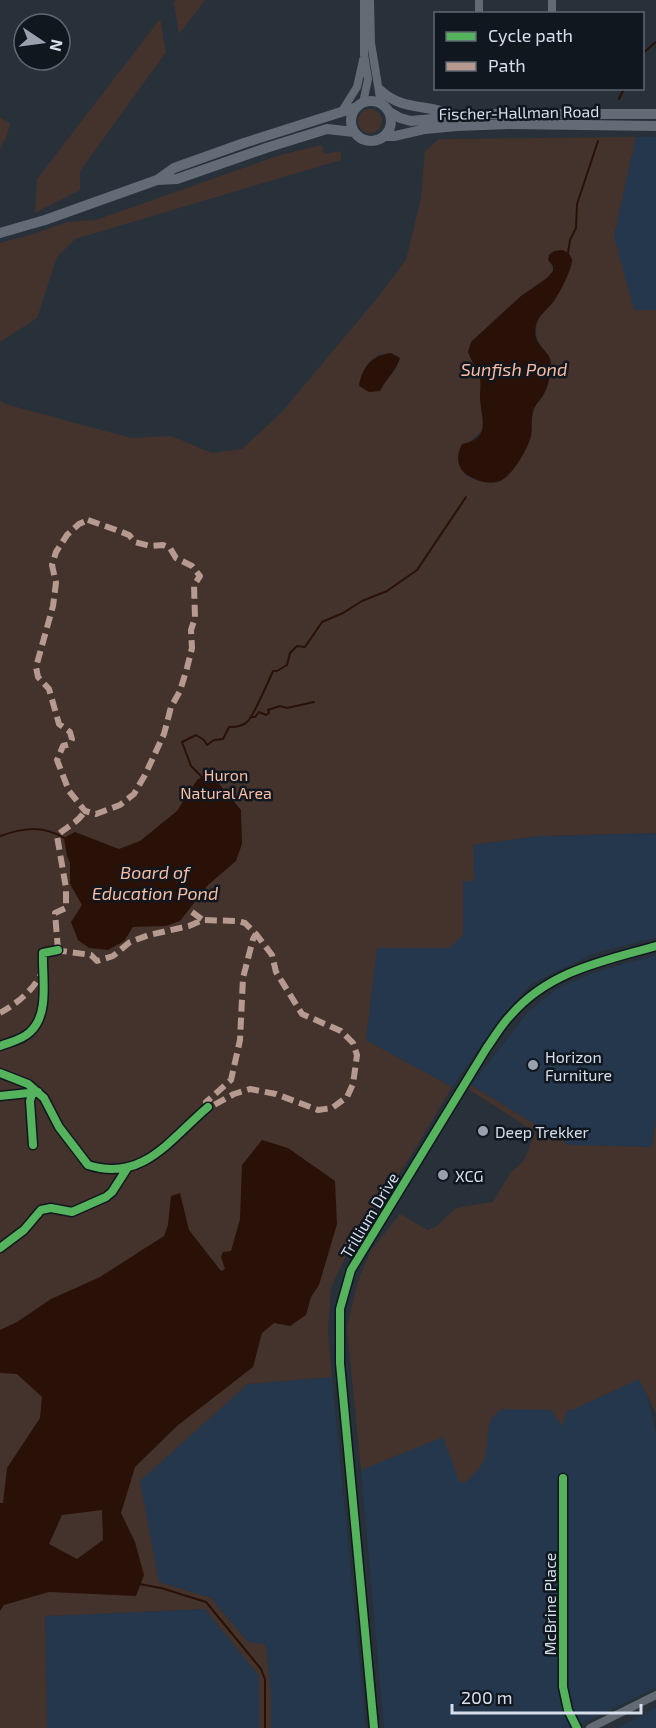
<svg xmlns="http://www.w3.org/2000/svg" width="656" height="1728" viewBox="0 0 656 1728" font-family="'Exo 2',sans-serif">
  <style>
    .built { fill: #25374d }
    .green { fill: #44332c; fill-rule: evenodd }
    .water { fill: #2a1108; fill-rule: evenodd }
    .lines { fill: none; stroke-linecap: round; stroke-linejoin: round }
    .stream { stroke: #2a1108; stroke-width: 2 }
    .minor { stroke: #626a74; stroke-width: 8 }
    .major { stroke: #626b76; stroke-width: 10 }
    .quiet { stroke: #b69a8f; stroke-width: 6; stroke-dasharray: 12 6; stroke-linecap: butt }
    .cycleway-casing { stroke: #10171f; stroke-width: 11 }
    .cycleway { stroke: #56b35d; stroke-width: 8 }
    .poi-dot { fill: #98a1ad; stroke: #10171f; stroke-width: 2 }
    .labels { text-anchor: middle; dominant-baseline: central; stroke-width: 5; stroke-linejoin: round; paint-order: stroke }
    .street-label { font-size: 16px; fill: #d5deeb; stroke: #10171f }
    .park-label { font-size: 16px; fill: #fdbda3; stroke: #10171f }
    .poi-label { font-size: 16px; fill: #d5deeb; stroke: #10171f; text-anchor: start }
    .water-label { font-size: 18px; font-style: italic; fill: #fabba0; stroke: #10171f }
  </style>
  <rect width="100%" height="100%" fill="#28303a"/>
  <path class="built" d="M 636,137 L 656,137 L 656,341 L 626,339 L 614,236 Z
    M 656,833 L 656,938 L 597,952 L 531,984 L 501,1017 L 452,1087 L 366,1040 L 377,948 L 448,948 L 463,881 L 474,881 L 473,845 L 539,836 Z
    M 656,955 L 656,1118 L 652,1147 L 569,1145 L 471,1085 L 529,1011 L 558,988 L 593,973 Z
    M 332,1377 L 366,1728 L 271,1728 L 271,1697 L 266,1645 L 248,1642 L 211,1598 L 159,1582 L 139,1481 L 248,1384 Z
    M 643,1378 L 656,1434 L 656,1687 L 594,1718 L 569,1728 L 384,1728 L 361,1470 L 445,1434 L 464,1482 L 491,1409 Z
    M 205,1609 L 259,1676 L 259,1728 L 47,1728 L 45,1616 Z
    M 656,1707 L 656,1728 L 617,1728 L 620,1727 Z"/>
  <path class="green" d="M 176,0 L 205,0 L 179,34 L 174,3 Z
    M 160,19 L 166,52 L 80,171 L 80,190 L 35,213 L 37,179 Z
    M358 121a12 12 0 1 1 24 0a12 12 0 1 1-24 0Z
    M 0,117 L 10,123 L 7,135 L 0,149 Z
    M 636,137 L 614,236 L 634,310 L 656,310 L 656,833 L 539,836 L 473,845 L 474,881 L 463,881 L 463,935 L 449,948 L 377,948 L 366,1040 L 452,1087 L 412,1154 L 349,1249 L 331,1288 L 328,1332 L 332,1377 L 248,1384 L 140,1481 L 159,1582 L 211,1598 L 248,1642 L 266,1645 L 271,1697 L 271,1728 L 259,1728 L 259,1676 L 205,1609 L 45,1616 L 47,1728 L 0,1728 L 0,400 L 5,404 L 131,438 L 171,436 L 212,453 L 242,449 L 281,413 L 378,297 L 406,260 L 421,198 L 425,151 L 439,139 ZM 562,250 C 560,261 558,294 553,302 C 551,305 546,308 543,312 C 530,328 537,344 550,358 L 541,399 L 534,407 L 531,427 L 478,481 L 464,474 L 469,442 L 482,431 L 484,422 L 480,399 L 481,381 L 471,342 L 521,296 L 547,278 L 553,271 L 549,255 L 554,251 ZM 380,354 L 400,358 L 395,371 L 384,382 L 367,364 Z
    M 322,145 L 324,154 L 341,151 L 341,160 L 75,239 L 57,257 L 37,318 L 0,342 L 0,243 L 30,235 L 68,222 L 96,220 L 280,155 Z
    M 471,1085 L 569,1145 L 652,1147 L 656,1118 L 656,1413 L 639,1379 L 572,1410 L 567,1410 L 562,1426 L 551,1410 L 503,1409 C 484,1416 489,1441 485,1457 C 482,1467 472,1476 465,1483 L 463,1481 L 460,1483 L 443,1437 L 361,1470 L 347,1328 L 357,1283 L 370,1252 L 400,1214 L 428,1230 L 437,1226 L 456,1208 L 493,1202 L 511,1172 L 523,1162 L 535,1133 L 529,1128 L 468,1089 Z"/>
  <path class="water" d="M 562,250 L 567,252 C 569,253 571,257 572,259 C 573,268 559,294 554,301 C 548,309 541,313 537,322 C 529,346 550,348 551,363 C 552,371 548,387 544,394 C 541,400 536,403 534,409 C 530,418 533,427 531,436 C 528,449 511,479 497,482 C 490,484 481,482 475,479 C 458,473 454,459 462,444 C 492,438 481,419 480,398 C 480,391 481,385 480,379 C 477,369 471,361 468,352 L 471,342 L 521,296 L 547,278 L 553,271 L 553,266 L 548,260 L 549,255 L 554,251 Z
    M 391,353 L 400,358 C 396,371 386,379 380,391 L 369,392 L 359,386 C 362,367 372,355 391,353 Z
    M 209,772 L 241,810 L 242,844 L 236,861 L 208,885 L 180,921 L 166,926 L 133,927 L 124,941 L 108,950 L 89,948 L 78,940 L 71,922 L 82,905 L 70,884 L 70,863 L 67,856 L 64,838 L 75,832 L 119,849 L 140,841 L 177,811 L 197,780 Z
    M 262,1140 L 288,1148 L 335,1181 L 337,1224 L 319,1285 L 311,1297 L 306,1315 L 290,1326 L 274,1323 L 262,1333 L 253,1367 L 177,1426 L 135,1467 L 121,1513 L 135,1542 L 144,1575 L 136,1596 L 49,1592 L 4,1605 L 0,1611 L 0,1503 L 3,1503 L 7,1468 L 40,1418 L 42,1397 L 17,1374 L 0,1373 L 0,1330 L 17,1322 L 51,1299 L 100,1277 L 164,1236 L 168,1225 L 171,1196 L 180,1193 L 189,1230 L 221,1271 L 225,1269 L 221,1257 L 223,1252 L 231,1251 L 240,1219 L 242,1165 ZM 102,1510 L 103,1540 L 77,1559 L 49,1544 L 62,1515 Z"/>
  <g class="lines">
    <path class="stream" d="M 642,54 L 656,42
      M 619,99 L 624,88
      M 568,253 L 570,240 L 576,228 L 577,204 L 598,141
      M 251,717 L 255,717 L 259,712 L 266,715 L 269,713 L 268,710 L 280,706 L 287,708 L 314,702
      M 202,777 L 191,766 L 182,742 L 196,735 L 204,740 L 207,745 L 214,740 L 223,739 L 229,727 C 235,727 243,726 247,722 C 252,719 270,678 273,671 L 277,671 L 287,665 L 290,653 L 297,646 L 305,647 L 322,622 L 343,613 L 362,601 L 387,591 L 417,570 L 466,497
      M 0,836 C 23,828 42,825 64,838
      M 139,1584 L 161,1588 L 206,1602 L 261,1669 L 265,1679 L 265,1728"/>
    <path class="minor" d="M 370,0 L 371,43 L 381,104
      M 479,14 L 479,0
      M 552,14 L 552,0
      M 363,103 L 368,79 L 364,54 L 364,0
      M 342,111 L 357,87 L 363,60
      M 563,1478 L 563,1687 L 568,1710 L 577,1728
      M 374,1728 L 340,1363 L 340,1309 L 351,1270 L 486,1049 C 494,1038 501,1025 511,1015 C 549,971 603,961 656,946
      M 590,1728 L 656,1695"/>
    <path class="major" d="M 380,90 C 403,112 429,103 455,116
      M351 121a20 20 0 1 1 40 0a20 20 0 1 1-40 0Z
      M 388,111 L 400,118 L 411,121 L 486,114 L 656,114
      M 384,136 L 395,136 L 425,129 L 457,126 L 509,124 L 656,126
      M 157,180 L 177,179 L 266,148 L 327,129 L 354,132
      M 0,233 L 45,220 L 157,180 L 174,168 L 244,143 L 357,107"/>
    <path class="quiet" d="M 88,520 L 119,531 L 129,535 L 135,542 L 150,546 L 163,545 L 170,548 L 176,558 L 192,566 L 200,576 L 194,585 L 195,618 L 191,630 L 192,648 L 187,668 L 180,691 L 171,707 L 164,734 L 145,775 L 134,794 L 120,805 L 96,814 L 85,811 L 69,791 L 57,760 L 63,746 L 70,744 L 72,739 L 70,732 L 59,724 L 49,689 L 38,677 L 36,667 L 53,606 L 56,583 L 52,565 L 56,552 L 67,535 L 79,524 Z
      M 192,912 L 203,920
      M 55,950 L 91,955 L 97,961 L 113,956 L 130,942 L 149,935 L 189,926 L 203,920 L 237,921 L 245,923 L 256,934 L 272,955 L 276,972 L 302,1014 L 341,1031 L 353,1043 L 357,1055 L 353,1084 L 347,1097 L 332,1108 L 318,1110 L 276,1094 L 250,1089 L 234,1094 L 205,1110
      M 58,950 L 55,913 L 66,908 L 66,888 L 57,836 C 66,826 76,825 85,811
      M 0,1013 C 16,1004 33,991 41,974
      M 208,1107 L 206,1102 L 231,1080 L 240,1040 L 243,978 L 253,939 L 256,934"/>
    <g class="cycleway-casing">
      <path id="cycleway" d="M 0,1046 C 10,1042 22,1040 30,1032 C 50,1014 42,978 43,953 L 58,950
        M 0,1073 L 28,1084 L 44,1098 L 59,1127 L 88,1165 C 143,1183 171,1138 208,1107
        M 0,1096 L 38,1092 L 32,1094 L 30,1101 L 33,1145
        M 0,1248 L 24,1230 L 41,1210 L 51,1208 L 72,1212 L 106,1197 L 112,1192 L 128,1167
        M 563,1478 L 563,1687 L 568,1710 L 577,1728
        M 374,1728 L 340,1363 L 340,1309 L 351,1270 L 486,1049 C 494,1038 501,1025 511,1015 C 549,971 603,961 656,946"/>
    </g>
    <use href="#cycleway" class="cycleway"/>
  </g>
  <g class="poi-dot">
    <circle cx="533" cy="1065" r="6"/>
    <circle cx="483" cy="1131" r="6"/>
    <circle cx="443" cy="1175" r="6"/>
  </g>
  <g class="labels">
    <g class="street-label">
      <text transform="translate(519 112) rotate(-1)">Fischer-Hallman Road</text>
      <text transform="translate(369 1215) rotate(-59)">Trillium Drive</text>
      <text transform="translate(549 1604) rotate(-90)">McBrine Place</text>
    </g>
    <g class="park-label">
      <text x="226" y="774">Huron<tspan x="226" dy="18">Natural Area</tspan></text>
    </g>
    <g class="poi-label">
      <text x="545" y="1056">Horizon<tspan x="545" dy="18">Furniture</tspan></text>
      <text x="495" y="1131">Deep Trekker</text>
      <text x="455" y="1175">XCG</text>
    </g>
    <g class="water-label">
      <text x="514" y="369">Sunfish Pond</text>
      <text x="155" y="872">Board of<tspan x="155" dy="21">Education Pond</tspan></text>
    </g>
  </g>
  <rect x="434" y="12" width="210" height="78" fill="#10171f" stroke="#5f6771" stroke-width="1.5"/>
  <rect x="446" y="32" width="30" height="9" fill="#56b35d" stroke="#5f6771" stroke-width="1.5"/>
  <text x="488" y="42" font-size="18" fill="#d5deeb">Cycle path</text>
  <rect x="446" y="62" width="30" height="9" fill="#b69a8f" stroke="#5f6771" stroke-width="1.5"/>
  <text x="488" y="72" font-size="18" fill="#d5deeb">Path</text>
  <g transform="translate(42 42) rotate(103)"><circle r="28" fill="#10171f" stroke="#5f6771" stroke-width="1.5"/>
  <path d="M0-4.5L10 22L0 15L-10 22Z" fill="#98a1ad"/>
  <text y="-9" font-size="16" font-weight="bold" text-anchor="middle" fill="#d5deeb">N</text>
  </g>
  <path d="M452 1704v9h189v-9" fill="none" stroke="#d5deeb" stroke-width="3"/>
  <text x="461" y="1704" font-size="18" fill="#d5deeb" stroke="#10171f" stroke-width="4.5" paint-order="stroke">200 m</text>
</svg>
